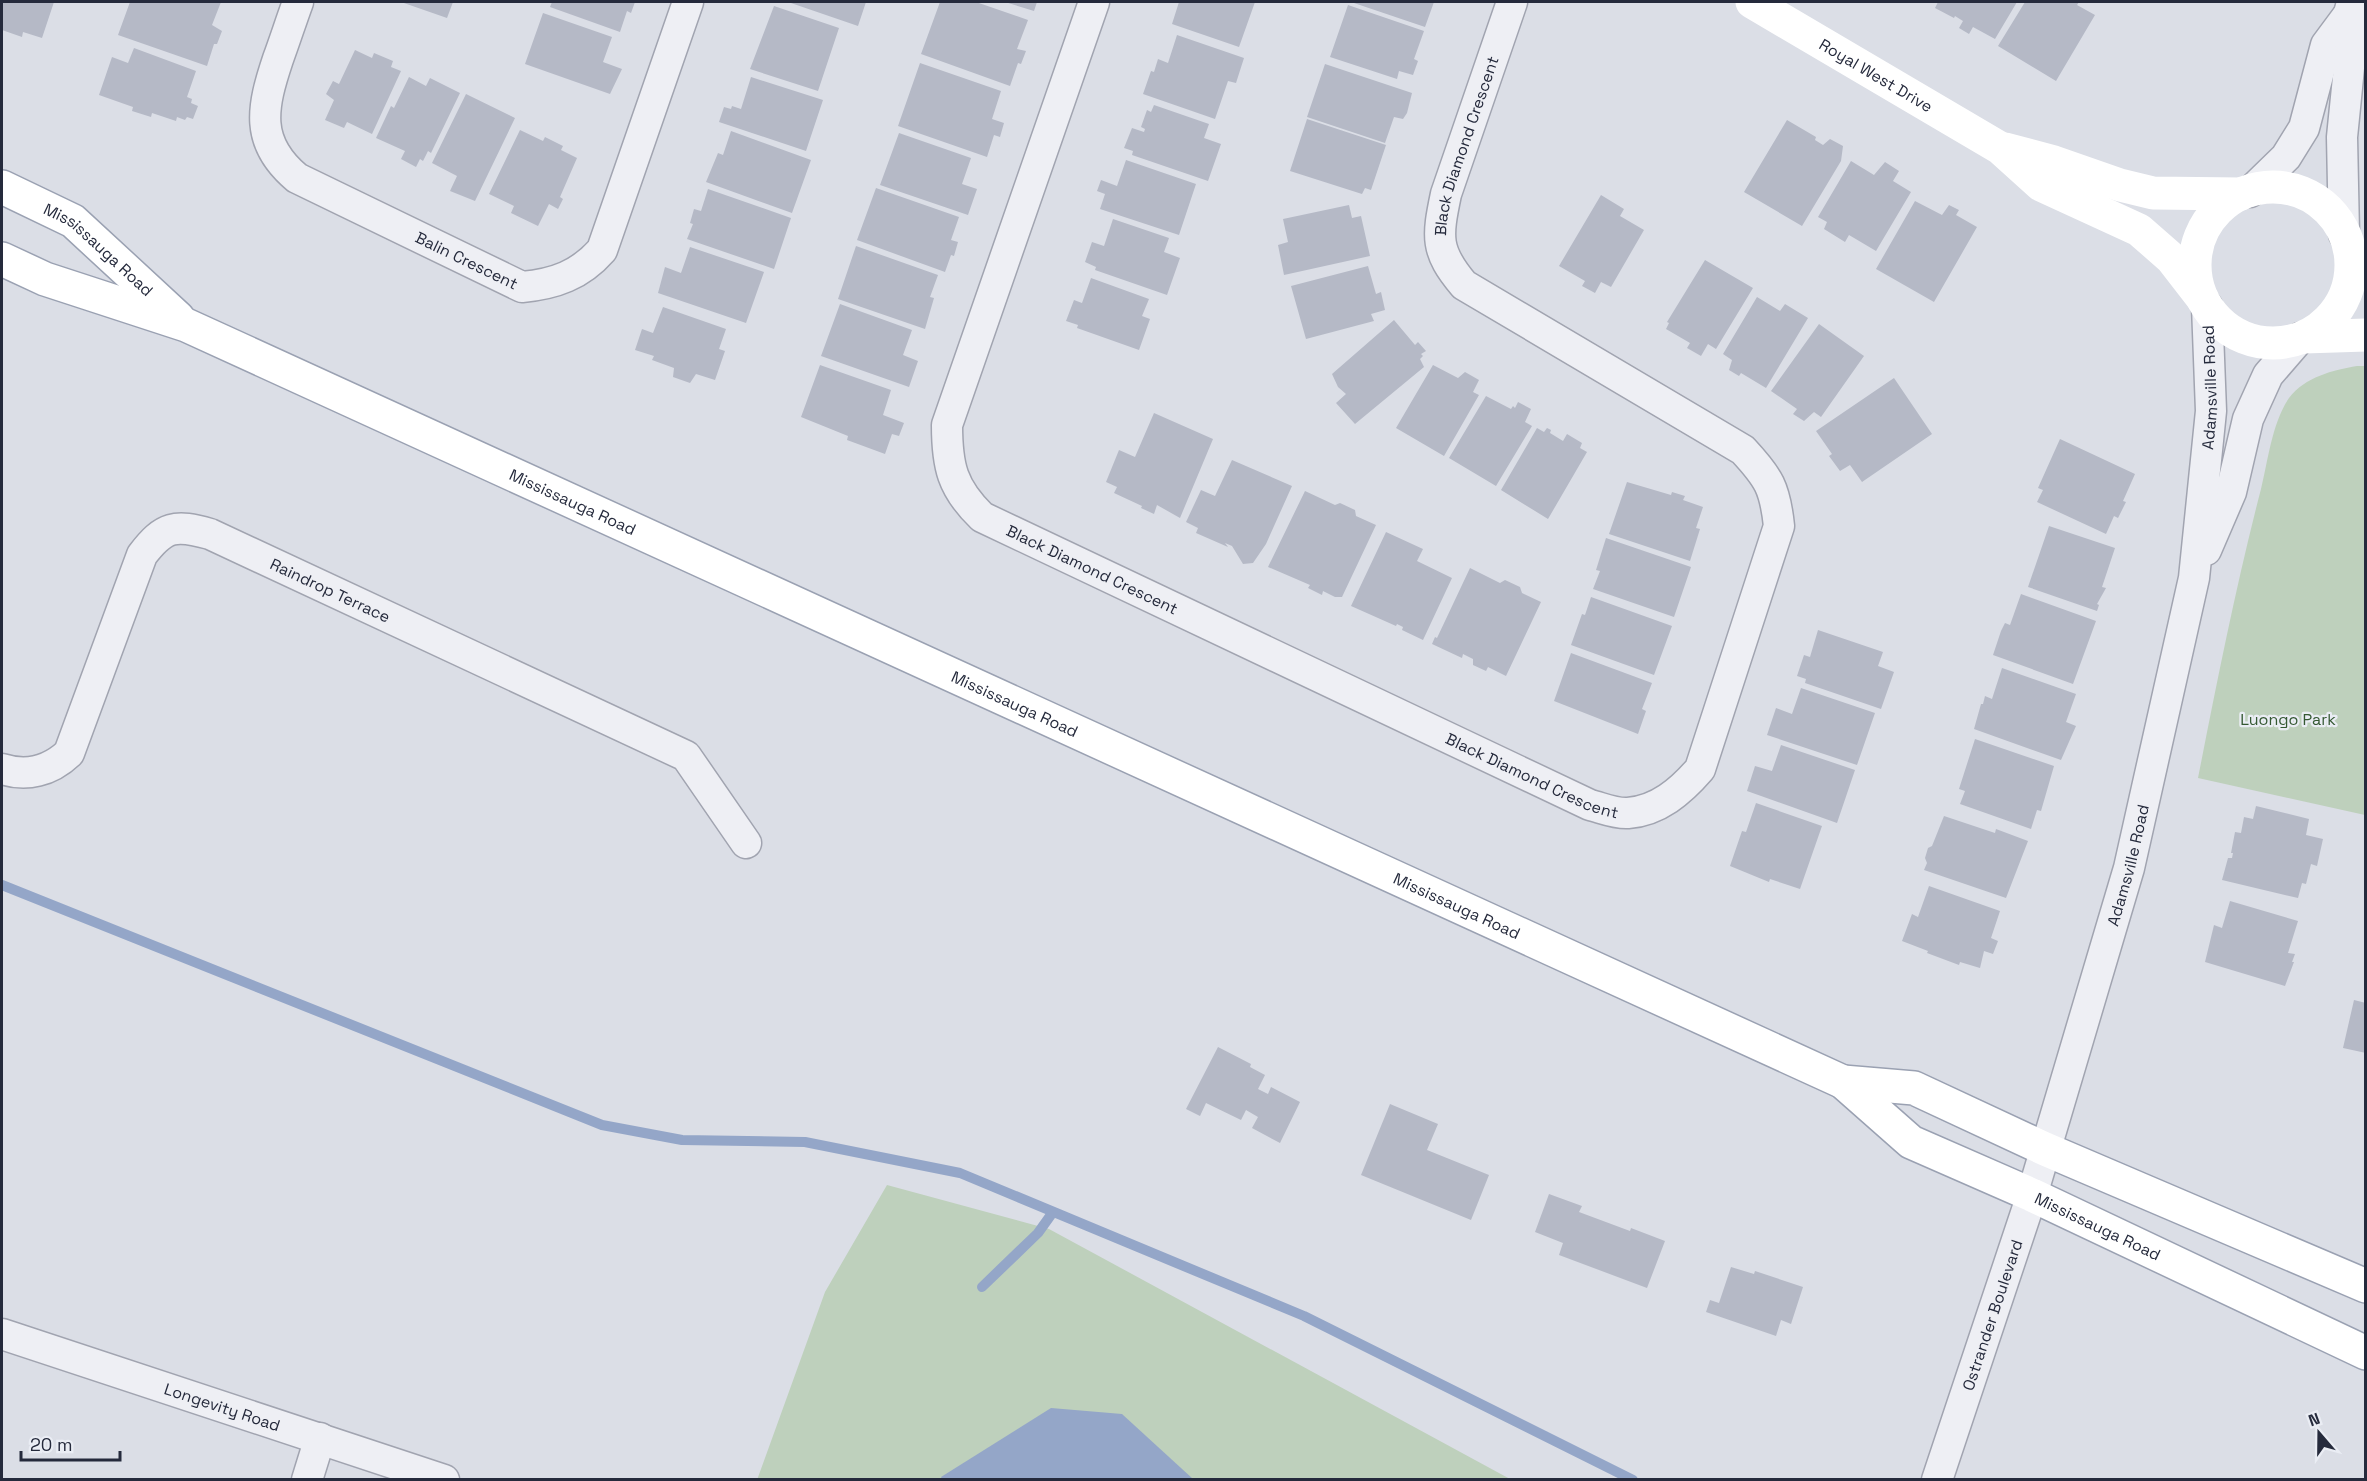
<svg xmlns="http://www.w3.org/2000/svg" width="2367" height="1481" viewBox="0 0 2367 1481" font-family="'Space Grotesk',sans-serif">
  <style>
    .green { fill: #bed0bc }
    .water { fill: #94a6c8 }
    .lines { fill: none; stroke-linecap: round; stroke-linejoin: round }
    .stream { stroke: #94a6c8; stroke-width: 10 }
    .building { fill: #b5b9c6 }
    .street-casing { stroke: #a1a4b0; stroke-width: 33 }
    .primary-casing { stroke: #9aa1b2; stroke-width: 36 }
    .street { stroke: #eeeff4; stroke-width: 30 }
    .secondary { stroke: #fff; stroke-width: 33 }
    .primary { stroke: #fff; stroke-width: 33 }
    .labels { text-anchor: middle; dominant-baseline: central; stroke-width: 4.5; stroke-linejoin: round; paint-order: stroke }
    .street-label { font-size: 16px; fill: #252a3c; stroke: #eaedf4 }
    .park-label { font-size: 16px; fill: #345832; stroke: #eaedf4 }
  </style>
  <rect width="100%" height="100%" fill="#dbdee6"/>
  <path class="green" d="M 2357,366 L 2366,366 L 2365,815 L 2198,778 C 2217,682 2236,585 2261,489 C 2268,461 2272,423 2289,398 C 2305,377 2333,370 2357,366 Z
    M 887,1185 L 1049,1229 L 1510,1479 L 757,1480 L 825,1292 Z"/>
  <path class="water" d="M 1051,1408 L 1122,1414 L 1193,1479 L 942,1479 L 941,1477 Z"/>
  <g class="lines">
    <path class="stream" d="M 2,885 L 602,1125 L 682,1140 L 805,1142 L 960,1173 L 1304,1316 L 1633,1480
      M 982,1287 L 1038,1233 L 1053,1212"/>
  </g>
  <path class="building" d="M 2,2 L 54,2 L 42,38 L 23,32 L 22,37 L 2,30 Z
    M 130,2 L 221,2 L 212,25 L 222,31 L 217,44 L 214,44 L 207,66 L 118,35 Z
    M 401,2 L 453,2 L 447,18 Z
    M 552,2 L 635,2 L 631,13 L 627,11 L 620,32 L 550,7 Z
    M 788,2 L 866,2 L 858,26 Z
    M 940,2 L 976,2 L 1028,20 L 1017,49 L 1026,51 L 1021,64 L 1018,63 L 1010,86 L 921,54 Z
    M 1005,2 L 1037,2 L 1034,11 Z
    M 1179,2 L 1255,2 L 1239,47 L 1172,24 Z
    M 1351,2 L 1434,2 L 1425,27 Z
    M 1938,2 L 2017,2 L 1995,39 L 1973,27 L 1969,34 L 1959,28 L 1963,21 L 1955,16 L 1954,18 L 1935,8 Z
    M 2025,2 L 2079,2 L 2077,5 L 2095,15 L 2056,81 L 1998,46 Z
    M 1348,5 L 1424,31 L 1414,59 L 1418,61 L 1413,75 L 1399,71 L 1397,79 L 1330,57 Z
    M 774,6 L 839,28 L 818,91 L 750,69 Z
    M 543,13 L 612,37 L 603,62 L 622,69 L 610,94 L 525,64 Z
    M 1177,35 L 1244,58 L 1236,83 L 1228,81 L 1215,119 L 1143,94 L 1151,71 L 1154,72 L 1158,59 L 1168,63 Z
    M 134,48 L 196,71 L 187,97 L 192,99 L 191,103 L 198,106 L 193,119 L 187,117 L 185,120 L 177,117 L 176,121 L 152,113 L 151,117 L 132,111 L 133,107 L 99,95 L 112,57 L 128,63 Z
    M 355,50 L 372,58 L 374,53 L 393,61 L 391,67 L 401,71 L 372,134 L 347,122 L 344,128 L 325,120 L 334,100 L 326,94 L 333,81 L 339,84 Z
    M 920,63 L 1001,91 L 992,119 L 1004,123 L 1000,137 L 994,135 L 987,157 L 898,126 Z
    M 1325,64 L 1412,93 L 1407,113 L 1403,119 L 1394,117 L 1385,143 L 1307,117 Z
    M 409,77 L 426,86 L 430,78 L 460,93 L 431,153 L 428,151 L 423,161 L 420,159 L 416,167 L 401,159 L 405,151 L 376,138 L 391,106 L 394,108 Z
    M 751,77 L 823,100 L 806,151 L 719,122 L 724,107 L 731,109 L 732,106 L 741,109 Z
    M 466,94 L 515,118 L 475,201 L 450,191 L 457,176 L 432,163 Z
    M 1154,105 L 1209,124 L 1204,138 L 1221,144 L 1208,181 L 1132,155 L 1133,151 L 1124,148 L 1132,128 L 1144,132 L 1145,129 L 1141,127 L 1147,110 L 1151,112 Z
    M 1307,119 L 1386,145 L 1371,190 L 1365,188 L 1362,194 L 1290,171 Z
    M 1787,120 L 1816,137 L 1815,140 L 1823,145 L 1830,139 L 1843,146 L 1841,161 L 1802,226 L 1744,192 Z
    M 520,130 L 543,141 L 545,137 L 563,146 L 561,150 L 577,158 L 560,197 L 563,199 L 558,209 L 549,204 L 538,226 L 511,213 L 514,206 L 489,194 Z
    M 731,131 L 811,160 L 792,213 L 706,182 L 718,153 L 723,155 Z
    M 899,133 L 971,158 L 962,184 L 977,189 L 968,215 L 880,185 Z
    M 1126,160 L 1196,184 L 1179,235 L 1100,209 L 1105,194 L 1097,191 L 1101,180 L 1117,186 Z
    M 1851,161 L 1874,175 L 1885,162 L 1899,171 L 1893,181 L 1911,192 L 1876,251 L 1849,235 L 1845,242 L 1824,229 L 1827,222 L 1818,217 Z
    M 876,188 L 959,217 L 951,240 L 958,242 L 954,256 L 951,255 L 945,272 L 857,240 Z
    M 708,189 L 791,218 L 774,269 L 687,239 L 693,224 L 690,223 L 694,209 L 701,211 Z
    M 1601,195 L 1624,209 L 1620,216 L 1644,230 L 1611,287 L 1601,282 L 1595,293 L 1582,286 L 1585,281 L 1559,266 Z
    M 1915,201 L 1942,215 L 1949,205 L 1959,210 L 1956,215 L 1977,227 L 1934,302 L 1876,269 Z
    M 1349,205 L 1352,218 L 1361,216 L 1370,256 L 1284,275 L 1278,245 L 1288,242 L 1283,219 Z
    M 1113,219 L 1169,238 L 1164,252 L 1180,258 L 1167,295 L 1095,270 L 1096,267 L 1085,262 L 1092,242 L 1104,246 Z
    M 856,246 L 938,275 L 930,297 L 934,298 L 925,329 L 838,299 Z
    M 690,247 L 764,272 L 746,323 L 658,293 L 665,267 L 681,273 Z
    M 1705,260 L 1753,288 L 1716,349 L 1708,344 L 1701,356 L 1687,348 L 1690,343 L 1666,329 L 1669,323 L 1667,322 Z
    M 1368,266 L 1376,294 L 1381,292 L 1385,310 L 1371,314 L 1374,321 L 1306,339 L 1291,286 Z
    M 1091,278 L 1149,299 L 1142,316 L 1150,319 L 1139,350 L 1077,328 L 1078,325 L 1066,321 L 1074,300 L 1082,303 Z
    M 1757,297 L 1780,311 L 1785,304 L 1808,318 L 1766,388 L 1741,373 L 1739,376 L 1729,370 L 1732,360 L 1723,354 Z
    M 840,304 L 912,330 L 903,355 L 918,361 L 909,387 L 821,356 Z
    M 663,307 L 726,329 L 719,349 L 725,351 L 715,380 L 696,374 L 690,383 L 673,377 L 674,368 L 652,360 L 654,356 L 635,350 L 642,329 L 653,333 Z
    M 1394,320 L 1415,345 L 1418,342 L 1426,351 L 1421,354 L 1423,356 L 1420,359 L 1424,367 L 1355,424 L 1336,403 L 1346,394 L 1338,387 L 1332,374 Z
    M 1819,324 L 1864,356 L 1821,417 L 1814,412 L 1804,421 L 1793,414 L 1797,409 L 1771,391 Z
    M 820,365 L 891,390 L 883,415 L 904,423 L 899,436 L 892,434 L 885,454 L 847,440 L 848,436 L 801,417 Z
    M 1433,365 L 1458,378 L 1465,372 L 1479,380 L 1473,392 L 1479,395 L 1444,456 L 1396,428 Z
    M 1894,378 L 1932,434 L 1862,482 L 1850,465 L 1840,471 L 1829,456 L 1832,454 L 1816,431 Z
    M 1486,396 L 1511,409 L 1513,406 L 1515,408 L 1518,402 L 1531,409 L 1525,422 L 1532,426 L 1496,486 L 1449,458 Z
    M 1154,413 L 1213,439 L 1180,518 L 1157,505 L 1154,514 L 1141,508 L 1142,506 L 1114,493 L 1117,487 L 1106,482 L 1119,450 L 1135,457 Z
    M 1537,428 L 1544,432 L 1547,428 L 1551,430 L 1550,433 L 1563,441 L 1567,434 L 1582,443 L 1580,448 L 1587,452 L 1548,519 L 1501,490 Z
    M 2060,439 L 2135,474 L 2123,501 L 2126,502 L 2118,518 L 2114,516 L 2106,534 L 2037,502 L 2043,490 L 2038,488 Z
    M 1232,460 L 1292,486 L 1266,544 L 1253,563 L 1243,564 L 1232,546 L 1225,543 L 1228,547 L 1196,533 L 1198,528 L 1186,522 L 1201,490 L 1215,496 Z
    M 1627,482 L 1671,495 L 1672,492 L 1685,496 L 1683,500 L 1703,507 L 1696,528 L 1700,529 L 1690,561 L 1609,534 Z
    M 1305,491 L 1335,505 L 1340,503 L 1355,510 L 1356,516 L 1376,525 L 1342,597 L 1335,597 L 1323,591 L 1322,595 L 1308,588 L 1310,585 L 1268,567 Z
    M 2049,526 L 2115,548 L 2102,587 L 2106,588 L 2097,604 L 2099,605 L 2097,611 L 2028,587 Z
    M 1386,532 L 1423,549 L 1417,561 L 1452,578 L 1423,640 L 1402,630 L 1403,627 L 1397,624 L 1396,626 L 1351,606 Z
    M 1606,538 L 1691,567 L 1674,617 L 1593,589 L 1600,571 L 1596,570 Z
    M 1470,568 L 1500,583 L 1505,580 L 1520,587 L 1522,593 L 1541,602 L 1506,676 L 1488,667 L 1486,671 L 1473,665 L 1473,659 L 1463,654 L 1462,658 L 1432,644 L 1435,637 L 1437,638 Z
    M 2021,594 L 2096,621 L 2073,684 L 1993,655 L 2001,631 L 2005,623 L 2010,625 Z
    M 1591,597 L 1672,626 L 1654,675 L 1571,645 L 1582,614 L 1585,615 Z
    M 1818,630 L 1883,652 L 1878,666 L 1894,672 L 1881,709 L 1805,683 L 1806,679 L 1797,676 L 1804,655 L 1810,657 Z
    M 1571,653 L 1652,683 L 1642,709 L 1646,711 L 1638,734 L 1554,701 Z
    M 2002,668 L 2076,694 L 2066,722 L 2076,726 L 2061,760 L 1974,729 L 1981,704 L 1983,704 L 1985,696 L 1992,699 Z
    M 1801,688 L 1875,713 L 1857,765 L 1767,735 L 1776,708 L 1792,714 Z
    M 1975,739 L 2054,766 L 2041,811 L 2037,810 L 2031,829 L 1960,804 L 1965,791 L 1959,789 Z
    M 1781,745 L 1855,770 L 1837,823 L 1747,791 L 1755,766 L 1772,771 Z
    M 1756,803 L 1822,826 L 1800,889 L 1770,879 L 1769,882 L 1730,866 L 1742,831 L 1746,832 Z
    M 2256,806 L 2309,819 L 2306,835 L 2323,839 L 2317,866 L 2311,864 L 2306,884 L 2302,883 L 2298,898 L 2222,880 L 2228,858 L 2232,858 L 2233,853 L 2231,853 L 2235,832 L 2241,833 L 2244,817 L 2253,819 Z
    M 1944,816 L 1995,833 L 1996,829 L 2028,841 L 2006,898 L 1924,870 L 1927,863 L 1925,858 L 1928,848 L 1932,846 Z
    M 1929,886 L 2000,911 L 1991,938 L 1998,941 L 1993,954 L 1984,951 L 1980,968 L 1960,962 L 1959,965 L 1927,953 L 1928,951 L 1902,941 L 1912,914 L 1918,917 Z
    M 2230,901 L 2298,921 L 2288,953 L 2295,954 L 2292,962 L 2294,962 L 2285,986 L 2205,962 L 2214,925 L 2222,928 Z
    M 2354,1000 L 2366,1003 L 2366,1053 L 2343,1048 Z
    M 1218,1047 L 1251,1064 L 1250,1067 L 1265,1075 L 1258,1089 L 1268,1094 L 1271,1087 L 1300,1102 L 1280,1143 L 1252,1128 L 1258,1117 L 1246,1110 L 1241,1120 L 1206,1103 L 1200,1116 L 1186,1109 Z
    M 1390,1104 L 1438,1124 L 1427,1150 L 1489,1175 L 1471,1220 L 1361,1175 Z
    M 1549,1194 L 1582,1206 L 1579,1212 L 1630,1231 L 1631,1228 L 1665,1241 L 1647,1288 L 1559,1255 L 1563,1243 L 1535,1232 Z
    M 1731,1267 L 1754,1274 L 1755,1271 L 1803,1287 L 1791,1324 L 1781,1320 L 1776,1336 L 1706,1312 L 1710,1300 L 1719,1303 Z"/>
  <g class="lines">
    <g class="street-casing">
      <g id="street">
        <path id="s1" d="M 298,2 C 291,21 285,40 278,59 C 262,107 254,142 297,178 L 522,287 C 555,284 580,275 602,250 L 688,2"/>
        <path id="s2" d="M 1094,2 L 947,425 C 947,466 952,488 982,517 L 1590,805 C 1602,808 1616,814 1628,813 C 1658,811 1681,791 1700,769 L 1779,526 C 1775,488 1769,478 1743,450 L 1464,285 C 1435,251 1437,237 1446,194 L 1512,2"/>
        <path d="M 2250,192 L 2286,157 L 2304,128 L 2326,45 L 2349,14"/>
        <path d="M 2344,234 L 2342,137 L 2351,48 L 2349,14 L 2352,2"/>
        <path d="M 2206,550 L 2231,492 L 2248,419 L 2268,375 L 2300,338"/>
        <path id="s3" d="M 2,769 C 27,777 50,771 69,753 L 142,555 C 164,526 175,524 210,534 L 686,756 L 746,843"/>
        <path id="s4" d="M 2,1334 L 444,1480"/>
        <path d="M 307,1480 L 320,1438"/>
        <path id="s5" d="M 1937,1480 L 2032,1195 L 2129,868 L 2194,578 L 2211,411 L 2207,306"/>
      </g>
    </g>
    <g class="primary-casing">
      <g id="primary">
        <path id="s7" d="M 2,187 L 73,221 L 178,318"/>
        <path id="s8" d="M 2,259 L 45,279 L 186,325 L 1843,1082 L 1911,1142 L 2032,1195 L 2366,1353"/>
        <path d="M 1843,1082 L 1914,1088 L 2045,1149 L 2366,1286"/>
      </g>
    </g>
    <use href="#street" class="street"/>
    <g class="secondary">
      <path id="s6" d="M 1752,2 L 2000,148 L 2041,185 L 2139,230 L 2171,258 L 2202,298"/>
      <path d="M 2005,149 L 2054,162 L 2120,185 L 2153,193 L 2241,194"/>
      <circle cx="2273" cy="265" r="78"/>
      <path d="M 2304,337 L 2366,335"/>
    </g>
    <use href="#primary" class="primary"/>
  </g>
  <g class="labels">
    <g class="street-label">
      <text stroke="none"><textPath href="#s6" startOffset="144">Royal West Drive</textPath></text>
      <text stroke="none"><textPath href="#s2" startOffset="2164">Black Diamond Crescent</textPath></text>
      <text stroke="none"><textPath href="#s7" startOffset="116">Mississauga Road</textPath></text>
      <text stroke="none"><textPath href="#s1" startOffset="380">Balin Crescent</textPath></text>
      <text stroke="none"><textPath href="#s5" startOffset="1130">Adamsville Road</textPath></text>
      <text stroke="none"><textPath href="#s8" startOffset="621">Mississauga Road</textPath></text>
      <text stroke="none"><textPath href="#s2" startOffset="672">Black Diamond Crescent</textPath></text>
      <text stroke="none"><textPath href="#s3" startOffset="495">Raindrop Terrace</textPath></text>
      <text stroke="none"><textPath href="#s8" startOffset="1107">Mississauga Road</textPath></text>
      <text stroke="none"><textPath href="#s2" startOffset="1158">Black Diamond Crescent</textPath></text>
      <text stroke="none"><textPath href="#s5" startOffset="644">Adamsville Road</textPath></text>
      <text stroke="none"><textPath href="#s8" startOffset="1593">Mississauga Road</textPath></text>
      <text stroke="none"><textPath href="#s8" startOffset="2313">Mississauga Road</textPath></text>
      <text stroke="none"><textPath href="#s5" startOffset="174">Ostrander Boulevard</textPath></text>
      <text stroke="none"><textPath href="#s4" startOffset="232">Longevity Road</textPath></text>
    </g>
    <g class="park-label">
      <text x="2288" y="719">Luongo Park</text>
    </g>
  </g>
  <rect width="2367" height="1481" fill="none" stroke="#252a3c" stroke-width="6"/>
  <g transform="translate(2319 1433) rotate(340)" stroke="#eaedf4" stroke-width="4.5" paint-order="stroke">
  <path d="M0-4.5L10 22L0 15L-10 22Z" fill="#252a3c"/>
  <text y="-9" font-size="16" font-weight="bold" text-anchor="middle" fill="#252a3c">N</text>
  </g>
  <path d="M21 1451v9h99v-9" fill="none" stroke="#252a3c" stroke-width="3"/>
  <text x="30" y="1451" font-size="18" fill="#252a3c" stroke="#eaedf4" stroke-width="4.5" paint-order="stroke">20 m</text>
</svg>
